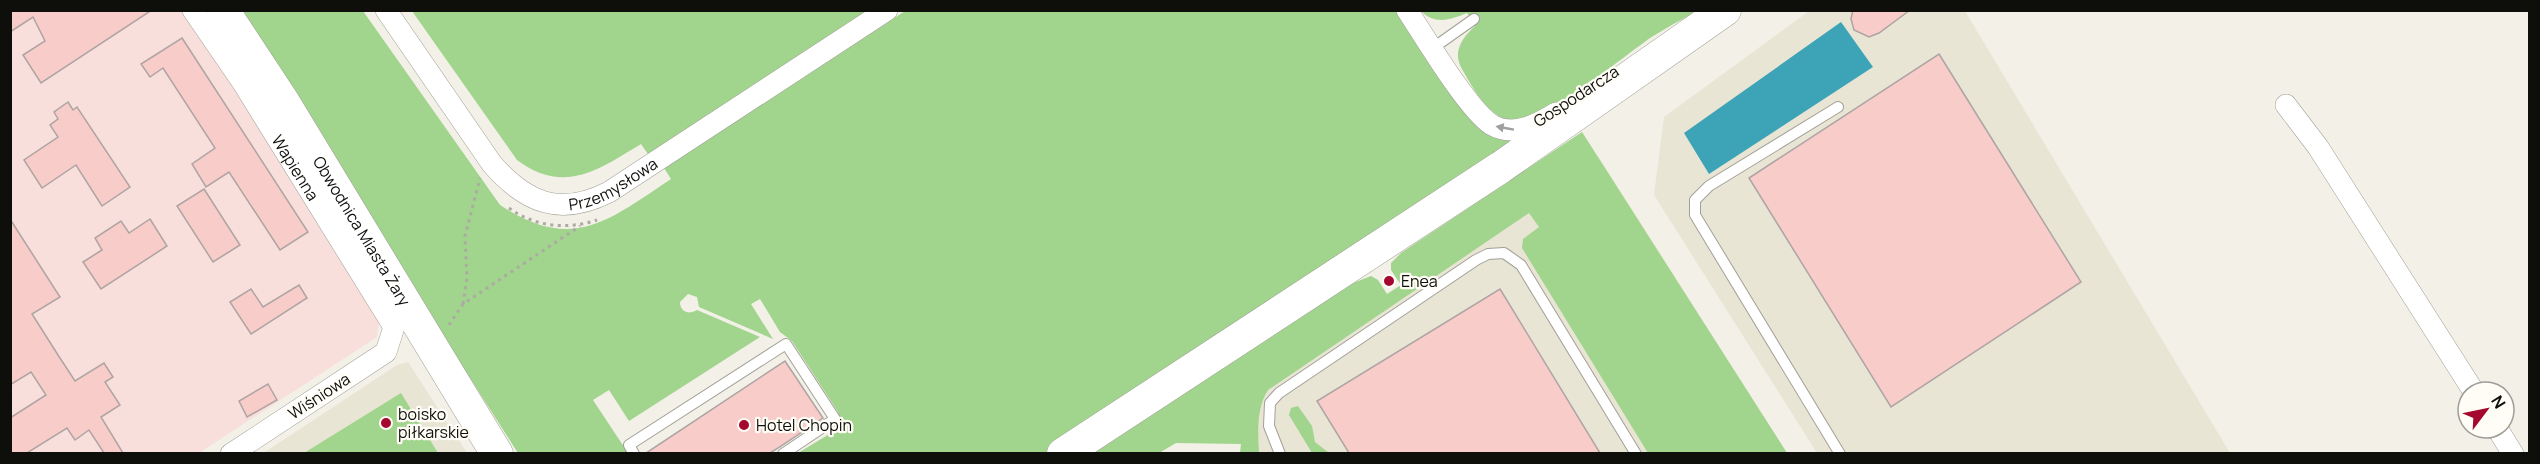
<svg xmlns="http://www.w3.org/2000/svg" width="2540" height="464" viewBox="0 0 2540 464" font-family="Manrope,sans-serif">
  <style>
    .commercial { fill: #f9dfdb }
    .built { fill: #e9e5d5 }
    .green { fill: #a1d48c }
    .water { fill: #3da4b8 }
    .building { fill: #f7ccc9; stroke: #aea4a3; stroke-width: 1.5 }
    .lines { fill: none; stroke-linecap: round; stroke-linejoin: round }
    .service-casing { stroke: #a2a098; stroke-width: 12 }
    .minor-casing { stroke: #a2a098; stroke-width: 22 }
    .primary-casing { stroke: #a2a098; stroke-width: 33 }
    .path { stroke: #acaaa3; stroke-width: 3; stroke-dasharray: 3 4.5; stroke-linecap: butt }
    .service { stroke: #fff; stroke-width: 10 }
    .minor { stroke: #fff; stroke-width: 21 }
    .primary { stroke: #fff; stroke-width: 32 }
    .oneway { fill: #9f9f9d }
    .poi-dot { fill: #a5082f; stroke: #fffdf6; stroke-width: 2 }
    .labels { text-anchor: middle; dominant-baseline: central; stroke-width: 4.5; stroke-linejoin: round; paint-order: stroke }
    .street-label { font-size: 16px; fill: #0e0e0b; stroke: #fffdf6 }
    .poi-label { font-size: 16px; fill: #0e0e0b; stroke: #fffdf6; text-anchor: start }
  </style>
  <rect width="100%" height="100%" fill="#f2f0e7"/>
  <path class="commercial" d="M 10,11 L 186,11 L 379,321 L 377,337 L 199,453 L 11,453 Z"/>
  <path class="built" d="M 1809,11 L 1965,11 L 2230,453 L 1817,453 L 1654,195 L 1664,117 Z
    M 1598,156 L 1787,453 L 1244,454 L 1260,359 L 1359,320 Z
    M 408,362 L 467,453 L 262,454 L 397,365 Z"/>
  <path class="green" d="M 235,11 L 363,11 L 500,205 C 572,253 608,221 671,179 L 664,168 L 905,11 L 1397,11 L 1505,139 L 1519,142 L 1046,453 L 798,453 L 841,427 L 838,412 L 792,341 L 780,332 L 760,299 L 751,304 L 773,339 L 699,307 L 697,297 L 688,294 L 680,302 C 680,312 689,315 697,310 L 760,337 L 629,421 L 609,390 L 593,400 L 628,453 L 518,453 Z
    M 412,11 L 872,11 L 650,157 L 641,144 C 598,170 564,195 517,160 Z
    M 1421,11 L 1698,11 C 1682,19 1666,28 1650,38 C 1626,55 1540,124 1516,122 C 1489,119 1474,90 1462,69 C 1452,52 1462,38 1475,26 L 1467,13 C 1450,20 1435,25 1421,11 Z
    M 1582,132 L 1787,453 L 1648,453 L 1522,248 L 1523,239 L 1539,227 L 1529,213 L 1268,390 C 1256,409 1258,432 1259,453 L 1240,453 L 1241,444 L 1176,443 L 1159,453 L 1080,454 L 1343,287 L 1371,276 L 1378,280 L 1387,294 L 1401,285 L 1391,270 L 1391,263 L 1401,253 Z
    M 401,393 L 438,453 L 304,453 Z
    M 1298,406 L 1312,426 L 1315,442 L 1329,453 L 1312,453 L 1289,415 L 1291,408 Z"/>
  <path class="water" d="M 1841,22 L 1873,67 L 1709,174 L 1684,133 Z"/>
  <path class="building" d="M 10,10 L 152,10 L 41,83 L 23,55 L 45,41 L 33,17 L 10,32 Z
    M 1853,10 L 1910,10 L 1879,33 L 1869,37 L 1854,30 L 1851,19 Z
    M 182,38 L 308,232 L 280,250 L 229,172 L 206,187 L 192,164 L 215,148 L 163,68 L 150,77 L 141,64 Z
    M 1939,54 L 2081,282 L 1891,407 L 1749,178 Z
    M 68,102 L 73,110 L 77,107 L 130,187 L 102,206 L 76,165 L 42,188 L 24,160 L 58,137 L 50,125 L 58,119 L 54,112 Z
    M 204,189 L 240,245 L 213,262 L 177,206 Z
    M 10,219 L 60,297 L 32,314 L 58,355 L 75,381 L 104,363 L 113,377 L 105,382 L 120,405 L 101,417 L 123,453 L 104,453 L 89,430 L 75,440 L 67,428 L 27,453 L 10,453 L 10,418 L 46,395 L 31,372 L 10,385 Z
    M 150,219 L 167,246 L 101,289 L 83,262 L 102,250 L 95,238 L 121,221 L 129,233 Z
    M 299,285 L 307,298 L 251,334 L 230,302 L 251,289 L 263,307 Z
    M 1500,289 L 1600,453 L 1349,453 L 1317,401 Z
    M 785,361 L 823,418 L 778,448 L 770,453 L 646,453 Z
    M 268,384 L 277,400 L 247,417 L 239,401 Z"/>
  <g class="lines">
    <g class="service-casing">
      <path id="service" d="M 1433,48 L 1474,19
        M 1838,107 L 1709,186 L 1695,200 L 1695,215 L 1840,454
        M 634,454 L 629,445 L 786,344 L 835,419 L 783,454
        M 1280,454 L 1269,426 L 1270,403 L 1279,393 L 1476,260 L 1488,254 L 1504,253 L 1521,265 L 1636,454"/>
    </g>
    <g class="minor-casing">
      <g id="minor">
        <path id="s1" d="M 193,10 L 243,83 L 394,327 L 386,352 L 231,454"/>
        <path id="s2" d="M 386,10 L 492,164 C 526,203 560,217 609,192 L 887,10"/>
        <path d="M 1407,10 C 1424,36 1469,111 1492,125 C 1513,137 1537,125 1556,113"/>
        <path d="M 2286,105 L 2318,147 L 2474,392"/>
        <path d="M 2497,428 L 2513,454"/>
      </g>
    </g>
    <g class="primary-casing">
      <g id="primary">
        <path id="s3" d="M 223,10 L 283,101 L 497,454"/>
        <path d="M 1063,454 L 1501,167 L 1725,10"/>
      </g>
    </g>
    <path class="path" d="M 509,208 C 535,227 567,230 597,220
      M 463,304 L 467,278 L 465,236 L 480,178
      M 449,325 L 463,304 L 580,226"/>
    <use href="#service" class="service"/>
    <use href="#minor" class="minor"/>
    <use href="#primary" class="primary"/>
  </g>
  <defs><path id="oneway-solid" d="M-6-.8H1V-3.2L6.5 0L1 3.2V.8H-6Z" transform="scale(1.5)"/></defs>
  <use class="oneway" href="#oneway-solid" transform="translate(1505 128) rotate(-170)"/>
  <g class="poi-dot">
    <circle cx="1389" cy="281" r="6"/>
    <circle cx="386" cy="423" r="6"/>
    <circle cx="744" cy="425" r="6"/>
  </g>
  <g class="labels">
    <g class="street-label">
      <text transform="translate(1576 96) rotate(-33)">Gospodarcza</text>
      <text stroke="none"><textPath href="#s1" startOffset="188">Wapienna</textPath></text>
      <text stroke="none"><textPath href="#s2" startOffset="326">Przemysłowa</textPath></text>
      <text stroke="none"><textPath href="#s3" startOffset="261">Obwodnica Miasta Żary</textPath></text>
      <text transform="translate(319 396) rotate(-33)">Wiśniowa</text>
    </g>
    <g class="poi-label">
      <text x="1401" y="281">Enea</text>
      <text x="398" y="414">boisko<tspan x="398" dy="18">piłkarskie</tspan></text>
      <text x="756" y="425">Hotel Chopin</text>
    </g>
  </g>
  <rect width="2540" height="464" fill="none" stroke="#0e0e0b" stroke-width="24"/>
  <g transform="translate(2486 410) rotate(58)"><circle r="28" fill="#fffdf6" stroke="#9f9d98" stroke-width="1.5"/>
  <path d="M0-4.5L10 22L0 15L-10 22Z" fill="#a5082f"/>
  <text y="-9" font-size="16" font-weight="bold" text-anchor="middle" fill="#0e0e0b">N</text>
  </g>
</svg>
